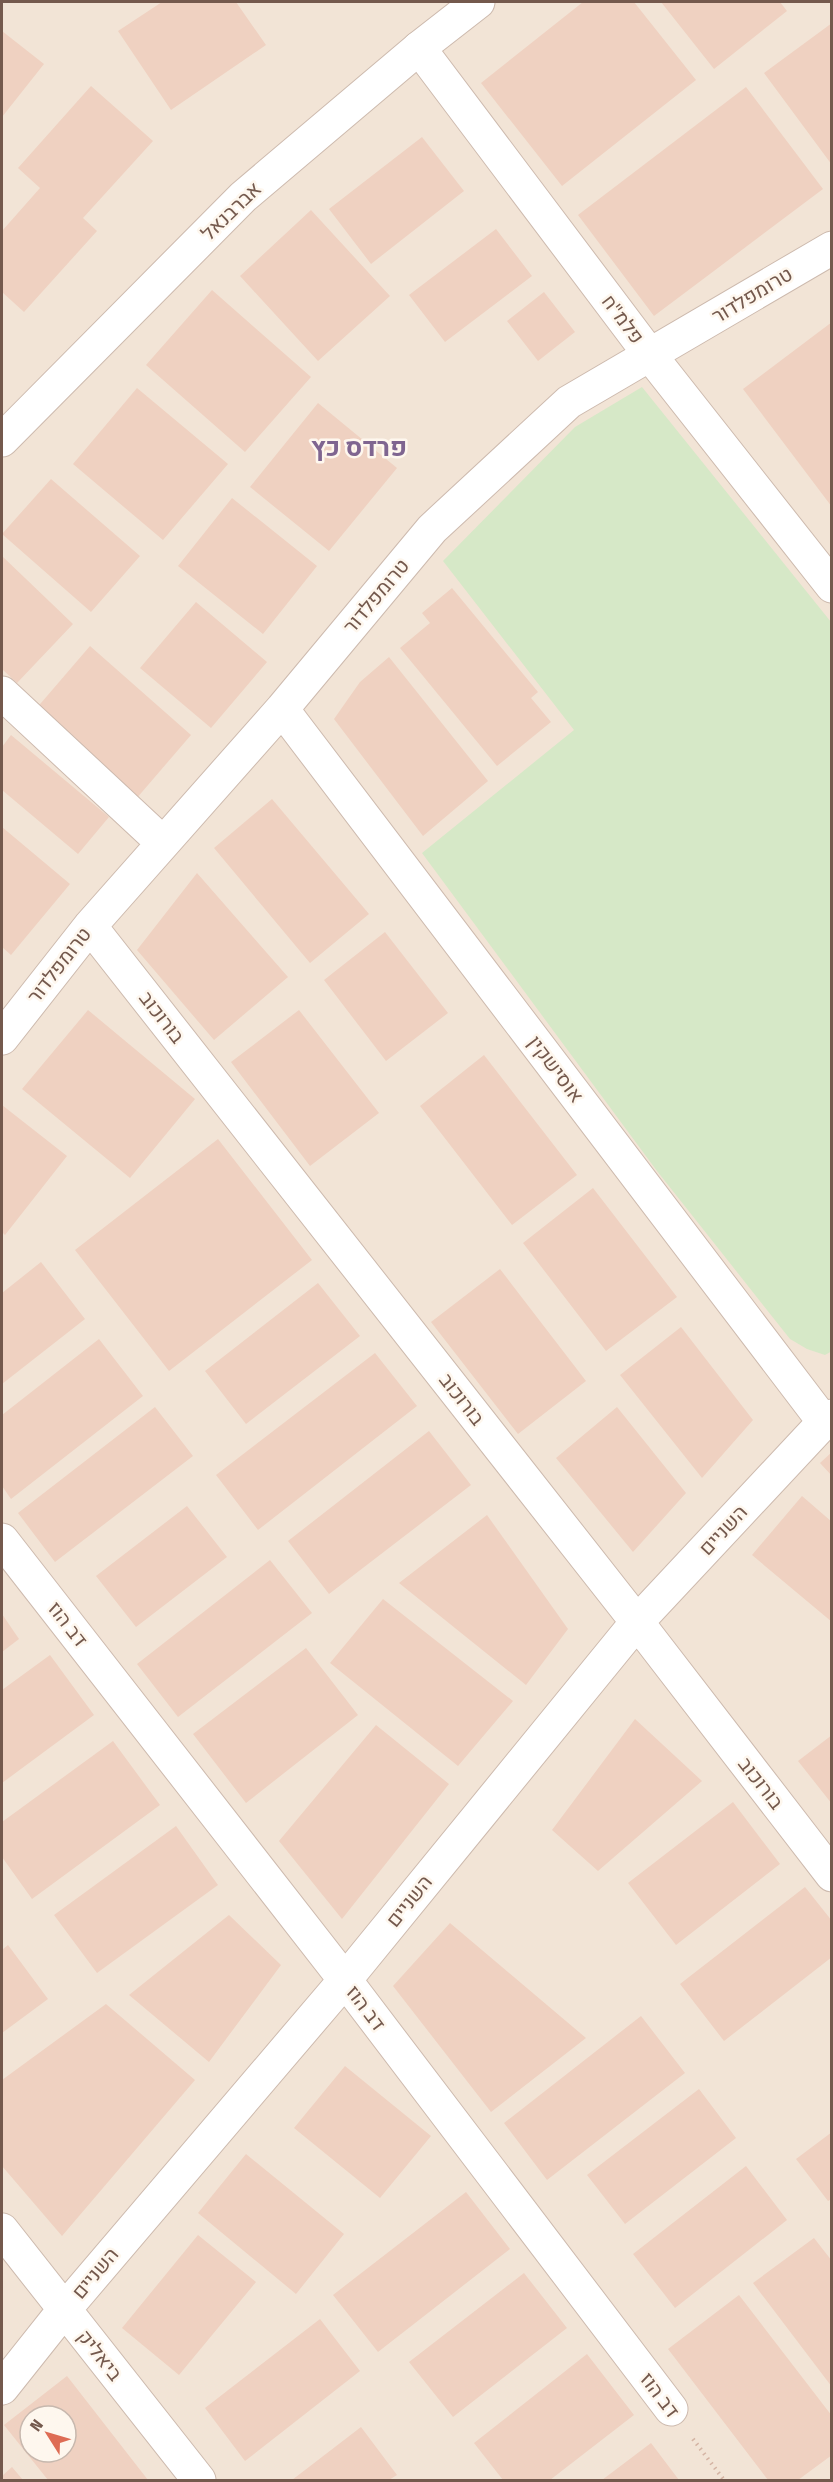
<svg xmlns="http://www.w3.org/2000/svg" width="833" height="2482" viewBox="0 0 833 2482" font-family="'Fira Sans Condensed',Heebo,sans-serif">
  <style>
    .residential { fill: #f2e4d6; fill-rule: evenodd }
    .green { fill: #d6e8c7 }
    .building { fill: #efd1c1; fill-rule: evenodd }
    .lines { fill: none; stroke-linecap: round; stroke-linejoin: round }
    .minor-casing { stroke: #cdbaae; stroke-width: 35 }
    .tertiary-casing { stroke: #cdbaae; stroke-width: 35 }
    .path { stroke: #d4b4a4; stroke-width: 4; stroke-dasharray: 1.5 4.5; stroke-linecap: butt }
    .minor { stroke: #fff; stroke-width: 33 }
    .tertiary { stroke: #fff; stroke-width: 33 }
    .labels { text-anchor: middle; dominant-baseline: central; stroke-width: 5; stroke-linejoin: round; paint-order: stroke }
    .street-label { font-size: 20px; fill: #74594d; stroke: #fef7ee }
    .district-label { font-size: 26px; font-weight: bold; fill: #7f6590; stroke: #fef7ee }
  </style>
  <rect width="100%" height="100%" fill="#fbf3e8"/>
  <path class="residential" d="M 2,2 L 831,2 L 831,2480 L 2,2480 ZM 30,2416 L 66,2416 L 66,2452 L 30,2452 Z"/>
  <path class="green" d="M 642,387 L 831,622 L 832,1351 L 825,1355 L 807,1349 L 790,1339 L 657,1171 L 422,853 L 574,730 L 443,561 L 575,427 Z"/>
  <path class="building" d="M 162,2 L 236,2 L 266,45 L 171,110 L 118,31 Z
    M 583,2 L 634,2 L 696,80 L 562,186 L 481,83 Z
    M 661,2 L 780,2 L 787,11 L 714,69 Z
    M 832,23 L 832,165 L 764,73 Z
    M 2,31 L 44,64 L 2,117 Z
    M 91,86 L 153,141 L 83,218 L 97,231 L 24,312 L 2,292 L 2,231 L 40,188 L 18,168 Z
    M 746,87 L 823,189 L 654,316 L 578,215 Z
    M 422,137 L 464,191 L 371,264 L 329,209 Z
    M 311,210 L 390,296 L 318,361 L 240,276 Z
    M 496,229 L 532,276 L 445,342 L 409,295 Z
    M 212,290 L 311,377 L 245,452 L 146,365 Z
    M 544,292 L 575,332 L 538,361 L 507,321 Z
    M 832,322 L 832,507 L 743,389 Z
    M 137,388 L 228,464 L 163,540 L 73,464 Z
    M 318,403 L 397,468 L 329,551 L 250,487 Z
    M 51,479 L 140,556 L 91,612 L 2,534 Z
    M 232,498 L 317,566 L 263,634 L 178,566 Z
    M 2,556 L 73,624 L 17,683 L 2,669 Z
    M 452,588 L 538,692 L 531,698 L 551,722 L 497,766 L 400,648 L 430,623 L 422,613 Z
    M 196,602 L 267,662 L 211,728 L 140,668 Z
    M 90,646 L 191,735 L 136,799 L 35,710 Z
    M 389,657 L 488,781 L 423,836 L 334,719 L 360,682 Z
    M 11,735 L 109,817 L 78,854 L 2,790 L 2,747 Z
    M 272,799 L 369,914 L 310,963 L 214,848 Z
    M 2,827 L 70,884 L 11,955 L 2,947 Z
    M 197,873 L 288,977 L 214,1040 L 137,950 Z
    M 385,932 L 448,1013 L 386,1061 L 324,980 Z
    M 88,1010 L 195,1099 L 130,1178 L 22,1089 Z
    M 299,1010 L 379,1113 L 310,1166 L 231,1062 Z
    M 484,1055 L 577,1175 L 512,1225 L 420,1106 Z
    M 2,1105 L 67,1156 L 5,1235 L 2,1232 Z
    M 218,1139 L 312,1260 L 169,1371 L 75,1250 Z
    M 593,1188 L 677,1297 L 606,1351 L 523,1243 Z
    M 41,1262 L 85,1319 L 2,1384 L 2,1293 Z
    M 500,1269 L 586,1381 L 518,1434 L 431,1322 Z
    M 318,1283 L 360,1336 L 246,1424 L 205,1371 Z
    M 681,1327 L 753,1420 L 702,1478 L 620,1375 Z
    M 99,1339 L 143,1396 L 11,1499 L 2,1486 L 2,1415 Z
    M 375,1353 L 417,1406 L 258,1530 L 216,1475 Z
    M 155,1407 L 193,1456 L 55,1562 L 18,1513 Z
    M 617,1407 L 686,1493 L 633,1552 L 556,1458 Z
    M 429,1431 L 471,1485 L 329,1594 L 288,1541 Z
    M 832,1452 L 832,1476 L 820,1463 Z
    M 802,1496 L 832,1522 L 832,1622 L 752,1555 Z
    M 187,1506 L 227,1557 L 136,1627 L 96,1576 Z
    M 487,1515 L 568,1629 L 526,1685 L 399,1583 Z
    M 270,1560 L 312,1613 L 178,1717 L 137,1664 Z
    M 383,1599 L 513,1701 L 458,1766 L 330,1663 Z
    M 2,1614 L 19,1639 L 2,1652 Z
    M 306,1648 L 358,1715 L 246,1803 L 193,1734 Z
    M 50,1655 L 94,1715 L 2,1783 L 2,1690 Z
    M 635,1719 L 702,1781 L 598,1871 L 552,1830 Z
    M 376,1725 L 449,1784 L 342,1919 L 279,1841 Z
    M 832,1735 L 832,1804 L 798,1761 Z
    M 113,1741 L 160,1805 L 32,1899 L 2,1857 L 2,1822 Z
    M 733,1802 L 780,1864 L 676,1945 L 628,1883 Z
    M 176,1826 L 218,1885 L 97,1973 L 54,1915 Z
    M 805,1887 L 832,1921 L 832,1957 L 724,2041 L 680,1984 Z
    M 229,1915 L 281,1965 L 209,2062 L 129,1995 Z
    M 450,1923 L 586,2038 L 491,2112 L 393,1986 Z
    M 8,1945 L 48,1999 L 2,2033 L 2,1950 Z
    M 106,2004 L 195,2080 L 62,2236 L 2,2166 L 2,2080 Z
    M 641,2016 L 685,2073 L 547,2180 L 504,2123 Z
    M 345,2066 L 431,2136 L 380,2198 L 294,2128 Z
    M 699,2089 L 736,2138 L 625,2224 L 587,2175 Z
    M 832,2132 L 832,2199 L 828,2201 L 796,2159 Z
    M 246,2154 L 344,2234 L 296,2294 L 198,2213 Z
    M 746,2166 L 787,2220 L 675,2308 L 633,2254 Z
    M 466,2192 L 510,2249 L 378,2352 L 333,2295 Z
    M 198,2235 L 256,2282 L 179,2375 L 122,2328 Z
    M 814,2238 L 832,2261 L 832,2387 L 753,2283 Z
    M 524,2273 L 567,2328 L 453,2417 L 409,2362 Z
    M 739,2295 L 832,2416 L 832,2455 L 798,2480 L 768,2480 L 668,2349 Z
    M 320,2319 L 360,2371 L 245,2461 L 205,2408 Z
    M 587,2354 L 634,2415 L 550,2480 L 503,2480 L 474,2443 Z
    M 67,2376 L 148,2480 L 48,2480 L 4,2425 ZM 30,2416 L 66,2416 L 66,2452 L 30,2452 Z
    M 361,2427 L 397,2475 L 389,2480 L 292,2480 Z
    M 651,2443 L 679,2480 L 602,2480 Z
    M 12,2467 L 23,2480 L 2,2480 L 2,2476 Z"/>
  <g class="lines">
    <g class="minor-casing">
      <path id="minor" d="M 419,48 L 650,355 L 832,586
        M 2,693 L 163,843
        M 282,709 L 824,1422 L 832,1416
        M 90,926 L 637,1622 L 832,1875
        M 2,1038 L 90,926 L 282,709 L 432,529 L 569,402 L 832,248
        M 2,1540 L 345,1980 L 671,2409
        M 2,2230 L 199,2480
        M 2,2388 L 64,2310 L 345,1980 L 637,1622 L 824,1422"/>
    </g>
    <g class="tertiary-casing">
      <path id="tertiary" d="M 2,440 L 243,197 L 419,48 L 478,2"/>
    </g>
    <path class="path" d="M 693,2439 L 724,2480"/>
    <use href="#minor" class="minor"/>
    <use href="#tertiary" class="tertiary"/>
  </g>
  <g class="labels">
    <g class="street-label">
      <text transform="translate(231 211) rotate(-44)">אברבנאל</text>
      <text transform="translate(752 295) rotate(-31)">טרומפלדור</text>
      <text transform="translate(623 319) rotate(53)">פלמ"ח</text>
      <text transform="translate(376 596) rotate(-50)">טרומפלדור</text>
      <text transform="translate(59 965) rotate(-52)">טרומפלדור</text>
      <text transform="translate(162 1017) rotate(52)">בורוכוב</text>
      <text transform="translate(556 1069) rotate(53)">אוסישקין</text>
      <text transform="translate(462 1399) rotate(52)">בורוכוב</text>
      <text transform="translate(723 1530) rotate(-47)">השניים</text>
      <text transform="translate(68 1624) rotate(52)">דב הוז</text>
      <text transform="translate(761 1783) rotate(52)">בורוכוב</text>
      <text transform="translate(409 1901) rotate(-51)">השניים</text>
      <text transform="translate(366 2008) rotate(53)">דב הוז</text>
      <text transform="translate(95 2273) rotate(-50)">השניים</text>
      <text transform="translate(100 2355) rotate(52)">ביאליק</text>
      <text transform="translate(660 2395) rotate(53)">דב הוז</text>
    </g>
    <g class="district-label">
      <text x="359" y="447">פרדס כץ</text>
    </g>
  </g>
  <rect width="833" height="2482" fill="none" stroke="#74594d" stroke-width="6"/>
  <g transform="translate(48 2434) rotate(307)"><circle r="28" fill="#fef7ee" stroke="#c7b8ae" stroke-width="1.5"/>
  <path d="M0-4.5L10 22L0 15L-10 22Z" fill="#de6c54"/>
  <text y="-9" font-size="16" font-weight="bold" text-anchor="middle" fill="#74594d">N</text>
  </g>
</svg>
